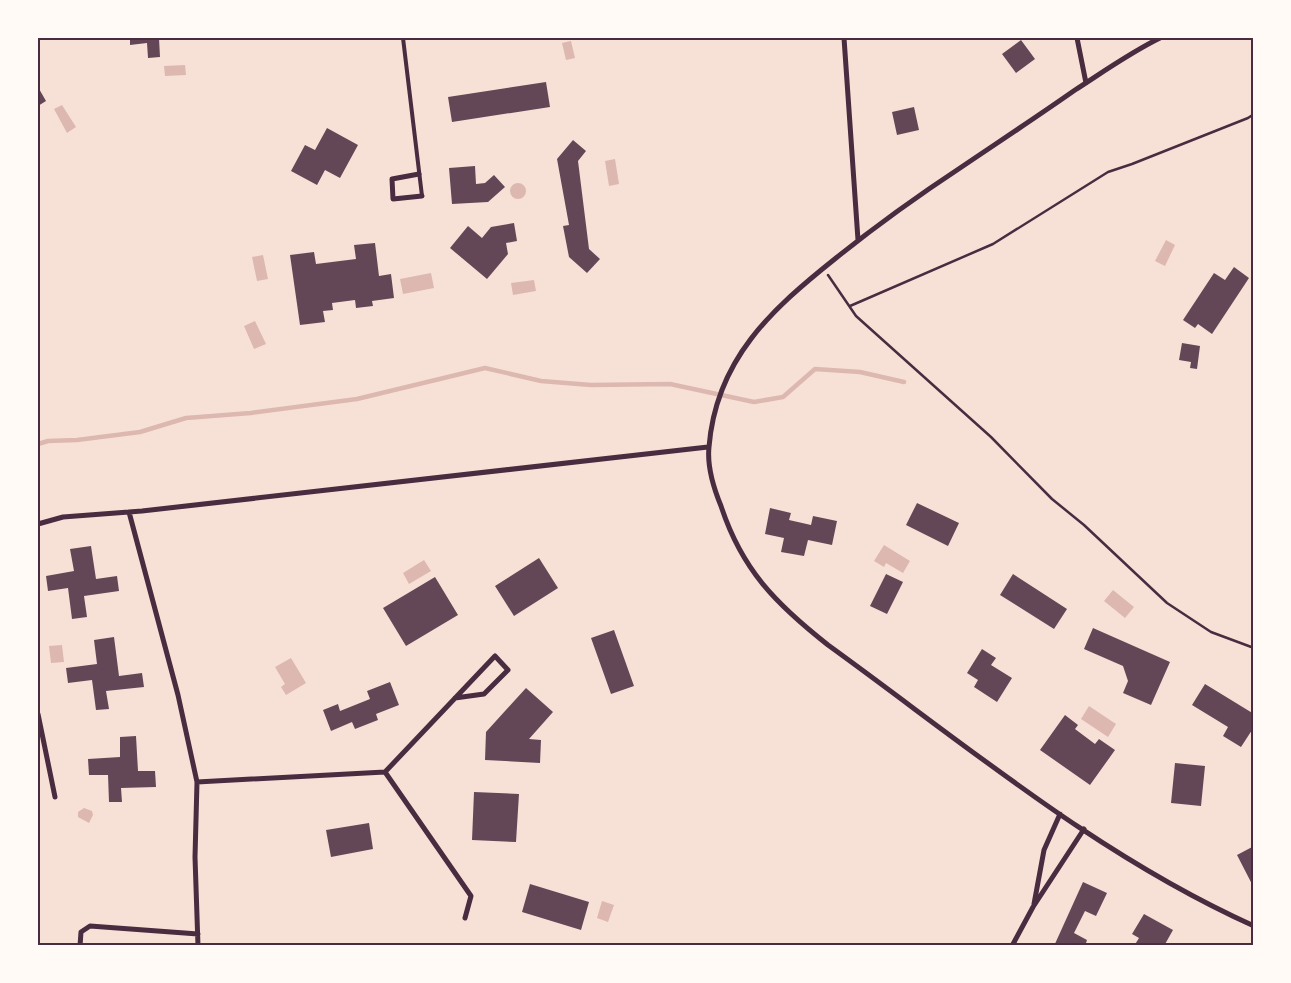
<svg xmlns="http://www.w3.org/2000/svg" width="1291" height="983" viewBox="0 0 1291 983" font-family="'Fira Sans',sans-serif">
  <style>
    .water { fill: #dcb8b0 }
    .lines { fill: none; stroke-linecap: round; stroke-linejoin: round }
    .stream { stroke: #dcb8b0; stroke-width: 4.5 }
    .building { fill: #644757 }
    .path { stroke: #4a2c40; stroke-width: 2.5 }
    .service { stroke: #4a2c40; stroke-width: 4 }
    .minor { stroke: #4a2c40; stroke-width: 5 }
    .neatline { fill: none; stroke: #4a2c40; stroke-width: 2 }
  </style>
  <rect width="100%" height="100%" fill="#f7e1d7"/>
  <path class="water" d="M 571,41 L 575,58 L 566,60 L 562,43 Z
    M 185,65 L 186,75 L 165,76 L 164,66 Z
    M 62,105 L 76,127 L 67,133 L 54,109 Z
    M 615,159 L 619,184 L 609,186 L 605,161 Z
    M510 191a8 8 0 1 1 16 0a8 8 0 1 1-16 0Z
    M 1166,240 L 1175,245 L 1165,266 L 1155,261 Z
    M 263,255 L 268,279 L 257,281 L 252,257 Z
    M 431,273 L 434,288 L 403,294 L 400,279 Z
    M 534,280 L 536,291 L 513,295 L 511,283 Z
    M 255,321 L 266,344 L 254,349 L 244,326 Z
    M 884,545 L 910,561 L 903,573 L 886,563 L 884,567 L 874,561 Z
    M 424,560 L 431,571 L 409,584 L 403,573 Z
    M 1113,590 L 1134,607 L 1125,618 L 1104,601 Z
    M 62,645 L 64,662 L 51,663 L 49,646 Z
    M 291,658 L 306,683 L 286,695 L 281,687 L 285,684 L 275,667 Z
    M 1089,706 L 1116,724 L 1108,737 L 1081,719 Z
    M 84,808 L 92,811 L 93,815 L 89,823 L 78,817 L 78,812 Z
    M 602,901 L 614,905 L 608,922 L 597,918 Z"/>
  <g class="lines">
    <path class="stream" d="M 38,444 L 48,441 L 77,440 L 140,432 L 186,418 L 251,413 L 357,399 L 485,368 L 541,381 L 591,385 L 670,384 L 754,402 L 783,397 L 815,369 L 860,372 L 904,382"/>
  </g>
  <path class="building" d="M 130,38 L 159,38 L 160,57 L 148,58 L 147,43 L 130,45 Z
    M 1021,40 L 1035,59 L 1016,73 L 1002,54 Z
    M 546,82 L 550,107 L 452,122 L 448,97 Z
    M 38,87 L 46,101 L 38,106 Z
    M 914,107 L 919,130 L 897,135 L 892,112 Z
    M 327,128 L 358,145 L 340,178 L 325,170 L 317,185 L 291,171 L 305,145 L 315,150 Z
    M 573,140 L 586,151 L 578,161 L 589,249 L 600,259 L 587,273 L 569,257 L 563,226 L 569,225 L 557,159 Z
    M 475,166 L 476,184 L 485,183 L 494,175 L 505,187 L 488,202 L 452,204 L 449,168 Z
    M 514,223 L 517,241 L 506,243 L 508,254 L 487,279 L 450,248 L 468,226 L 482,238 L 491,227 Z
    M 375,243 L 379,276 L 391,274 L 394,298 L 372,301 L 373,306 L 356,308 L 355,300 L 332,303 L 333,310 L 323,311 L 325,322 L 300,325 L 290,255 L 314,252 L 316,264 L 356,259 L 354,245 Z
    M 1234,267 L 1249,278 L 1212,334 L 1198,324 L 1195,328 L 1183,320 L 1214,273 L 1225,280 Z
    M 1182,343 L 1200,346 L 1197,369 L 1190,368 L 1191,362 L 1179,360 Z
    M 917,503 L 959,523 L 948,546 L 906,525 Z
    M 770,508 L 791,513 L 789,520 L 811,525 L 813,516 L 837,521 L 832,545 L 808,540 L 804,556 L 781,552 L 784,538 L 765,534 Z
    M 91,546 L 96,579 L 117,576 L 119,591 L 84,596 L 87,617 L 72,619 L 68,588 L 48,591 L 46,576 L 74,571 L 70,549 Z
    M 539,558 L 558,588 L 514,616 L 495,586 Z
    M 886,574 L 903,582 L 887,614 L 870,606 Z
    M 1013,574 L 1067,609 L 1054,629 L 1000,595 Z
    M 435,577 L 458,615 L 406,646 L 383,608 Z
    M 1093,628 L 1170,662 L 1151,705 L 1123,693 L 1128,681 L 1123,666 L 1084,649 Z
    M 614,630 L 634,686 L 611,694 L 591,638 Z
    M 114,637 L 119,676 L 142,673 L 144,687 L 106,691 L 109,709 L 96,710 L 92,680 L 68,683 L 66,668 L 97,664 L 94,640 Z
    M 982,649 L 996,658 L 991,665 L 1012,678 L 997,702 L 974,687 L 978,680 L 967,673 Z
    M 390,682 L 399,705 L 376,714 L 378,720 L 355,729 L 352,722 L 331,731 L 323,710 L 338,704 L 340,711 L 370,699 L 367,691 Z
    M 1205,684 L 1254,714 L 1254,727 L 1241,747 L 1223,736 L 1228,727 L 1192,705 Z
    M 526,688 L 553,712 L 529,739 L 541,740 L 540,763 L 485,760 L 486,732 Z
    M 1065,715 L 1078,725 L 1075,729 L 1095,744 L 1099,739 L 1115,750 L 1090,785 L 1040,750 Z
    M 136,736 L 138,771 L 155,771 L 156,787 L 121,788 L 122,802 L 109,802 L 108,775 L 89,775 L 88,759 L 120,757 L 120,737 Z
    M 1175,763 L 1205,766 L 1201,806 L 1171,803 Z
    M 474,792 L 519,794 L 516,842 L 472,840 Z
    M 369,823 L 373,849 L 331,857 L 326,830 Z
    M 1254,846 L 1254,888 L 1237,855 Z
    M 1083,882 L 1107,893 L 1096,916 L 1085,911 L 1074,933 L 1087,940 L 1085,946 L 1054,946 Z
    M 530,884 L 589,902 L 581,930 L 522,912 Z
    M 1144,914 L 1173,930 L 1164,946 L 1134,946 L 1139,938 L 1132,934 Z"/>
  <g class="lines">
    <path class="path" d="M 828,275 L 856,316 L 991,437 L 1052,499 L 1084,525 L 1167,603 L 1211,632 L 1254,648
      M 850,306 L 993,244 L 1108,172 L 1132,164 L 1248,118 L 1254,114"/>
    <path class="service" d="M 403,38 L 422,196"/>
    <path class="minor" d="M 844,38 L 858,240
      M 1077,38 L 1086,83
      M 1160,38 C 1131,52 1103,72 1075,90 C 1038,116 1000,141 963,166 C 919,195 877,225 836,258 C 772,309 716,359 709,447 C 707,466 714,489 721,506 C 742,570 776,604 828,645 C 965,744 1098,856 1254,926
      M 419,174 L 392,179 L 393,199 L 422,196
      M 129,512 L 178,695 L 197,782 L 195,857 L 198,946
      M 38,524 L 63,517 L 142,511 L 708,447
      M 455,698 L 484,694 L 508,670 L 495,656 L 385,772 L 471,896 L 465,918
      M 38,714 L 55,797
      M 197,782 L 385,772
      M 1034,904 L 1044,850 L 1060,814
      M 80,946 L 81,932 L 90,926 L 198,934
      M 1012,946 L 1033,907 L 1084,829"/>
  </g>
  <rect width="1291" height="983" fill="none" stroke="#fffaf5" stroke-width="78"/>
  <rect x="39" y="39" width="1213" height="905" class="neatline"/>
</svg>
